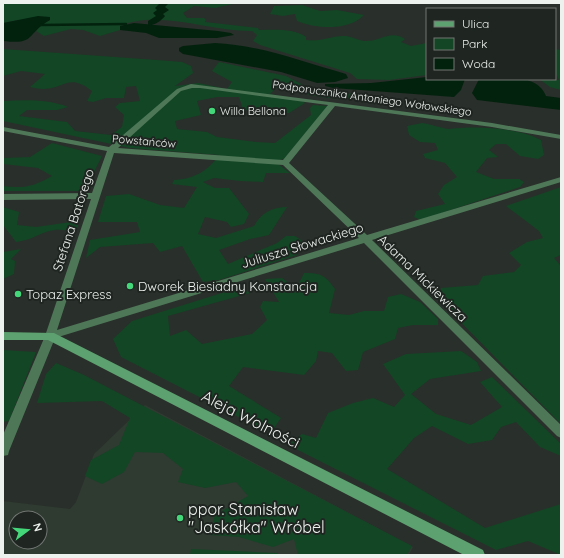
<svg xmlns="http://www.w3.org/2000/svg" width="564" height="558" viewBox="0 0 564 558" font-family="Quicksand,sans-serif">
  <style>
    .built { fill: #2f3a31; fill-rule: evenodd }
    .green { fill: #134625 }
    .water { fill: #03220e }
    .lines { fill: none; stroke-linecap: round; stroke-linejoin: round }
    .stream { stroke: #03220e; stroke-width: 2.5 }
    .canal { fill: #03220e; fill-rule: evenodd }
    .street { fill: #4e7758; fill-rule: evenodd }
    .secondary { fill: #5ca16f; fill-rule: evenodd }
    .poi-dot { fill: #44d77a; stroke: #1f2521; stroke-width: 1.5 }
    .labels { text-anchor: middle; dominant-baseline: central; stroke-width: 4; stroke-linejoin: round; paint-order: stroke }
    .far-street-label { font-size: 11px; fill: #eef2ef; stroke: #1f2521 }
    .far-poi-label { font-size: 11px; fill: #eef2ef; stroke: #1f2521; text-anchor: start }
    .street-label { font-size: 13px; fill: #eef2ef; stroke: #1f2521 }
    .poi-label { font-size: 13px; fill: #eef2ef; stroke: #1f2521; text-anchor: start }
    .near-street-label { font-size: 16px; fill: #eef2ef; stroke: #1f2521 }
    .near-poi-label { font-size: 16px; fill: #eef2ef; stroke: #1f2521; text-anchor: start }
  </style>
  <rect width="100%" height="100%" fill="#292f2a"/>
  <path class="built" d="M 145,405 L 413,547 L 409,555 L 3,555 L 3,501 L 70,509 L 76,502 L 94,454 ZM 16,518 L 40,518 L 40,542 L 16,542 Z"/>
  <path class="green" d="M 3,3 L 237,3 L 215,8 L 194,6 L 183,13 L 187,18 L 204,18 L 206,20 L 205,22 L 258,28 L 259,30 C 275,30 293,28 306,37 L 306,40 C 323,42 331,35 346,36 C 352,37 358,40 364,41 C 381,42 389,29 405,39 L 401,42 L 411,46 L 427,43 L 427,75 L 389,80 L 357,79 L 350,73 L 260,45 L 253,41 L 257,35 L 252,31 C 211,32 159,9 120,26 L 120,30 L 100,36 L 83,30 L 71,29 L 44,36 L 36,31 L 41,25 L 50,20 L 18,20 L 3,23 Z
    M 302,5 L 320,11 L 337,10 L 364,15 C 349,31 316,29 297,21 L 295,14 L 283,16 L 270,14 L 274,6 Z
    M 3,49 L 157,60 L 182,62 L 191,66 L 193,73 L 175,86 L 198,83 L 227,89 L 232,82 L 212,71 L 219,62 L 286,76 L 305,86 L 323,91 L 375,96 C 350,99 335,100 310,95 C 298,92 291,88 277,87 L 270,94 L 302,100 L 305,103 L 289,113 L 259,114 L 243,109 L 239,97 L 217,97 L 197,101 L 201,115 L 175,121 L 177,129 L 207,132 L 217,137 L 256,142 L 275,143 L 311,115 L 310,108 L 313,105 L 328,106 L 284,159 L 274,161 L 290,173 L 266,173 L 263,182 L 240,181 L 214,178 L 203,182 L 215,188 L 229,188 L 249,214 L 244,224 L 231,227 L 227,222 L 205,217 L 198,234 L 216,238 L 254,226 C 261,213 272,207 287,207 L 269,235 L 250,239 L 219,250 L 228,264 L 277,243 L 286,236 L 295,236 L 304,242 L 297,255 L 219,280 L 203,282 L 182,246 L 160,252 L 153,243 L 100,247 L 86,258 L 90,240 L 140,232 L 137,222 L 98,222 L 106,196 L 129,194 L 160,205 L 184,208 L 197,187 L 172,184 L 174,180 C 194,179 208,171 219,155 L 130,148 L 3,121 L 3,101 C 24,100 48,99 68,107 L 57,110 L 27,110 L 19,116 L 67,122 L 75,131 L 111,135 L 122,127 L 124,115 L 115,107 L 120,103 L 140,101 L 136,86 L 126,87 L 124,98 L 106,98 L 93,102 L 87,101 L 92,91 C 69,73 65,88 44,89 C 39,89 35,88 30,87 L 45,74 L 21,71 L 3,76 Z
    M 555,49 L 561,50 L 561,90 L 550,87 L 539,79 L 559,80 L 555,72 Z
    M 422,123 C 429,124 445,129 449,129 C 476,126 515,127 541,140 L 544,155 L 538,159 L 520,156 L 506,144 L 496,144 L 489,150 L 498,157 L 487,158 L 476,172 L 494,179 L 519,179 L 524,182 L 520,187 L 421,220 L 414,217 L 416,211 L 445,204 L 438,194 L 444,185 L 457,177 L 445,163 L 425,158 L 423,154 L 438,150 L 435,143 L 420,142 L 409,135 L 407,126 Z
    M 52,143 L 102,156 L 95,170 L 89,191 L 3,191 L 3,186 C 25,189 34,186 52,176 L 38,168 L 3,164 L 3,158 L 30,157 Z
    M 561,187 L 561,255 L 554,258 L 561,266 L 561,424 L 438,299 L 441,288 L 478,285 L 483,276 L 514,272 L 521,265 L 509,253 L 527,242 L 543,238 L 539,231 L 506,206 Z
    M 3,207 L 19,212 L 17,225 L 36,227 L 78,221 L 78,227 L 74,232 C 46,224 40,239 16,242 L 3,225 Z
    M 21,249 L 11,259 L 15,261 L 14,274 L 3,279 L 3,252 Z
    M 304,273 C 321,273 325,275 335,289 L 329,313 L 349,315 L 364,311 L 384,311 L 388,297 L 401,294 L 420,302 L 438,319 L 438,325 L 413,325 L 398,328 L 395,339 L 363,352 L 358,370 L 346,371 L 332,353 L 318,351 L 316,361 L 304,375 L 243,367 L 229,386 L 281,418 L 274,428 L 254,425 L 121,357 L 113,339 L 132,321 L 241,287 L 250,293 L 168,316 L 170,336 L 186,330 L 202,344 L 252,334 L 267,320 L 260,307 L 263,301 L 279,302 L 265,279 L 282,278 L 294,287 L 299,283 Z
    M 3,350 L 36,352 L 9,421 L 3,422 Z
    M 461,351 L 477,362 L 481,371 L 430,379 L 411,394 L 436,414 L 471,425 L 502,407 L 480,382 L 492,377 L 561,444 L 561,456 L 540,447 L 516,422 L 501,427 L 492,440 L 468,444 L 432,426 L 414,438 L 387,469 L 485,528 L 561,504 L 561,555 L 528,541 L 496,550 L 288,445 L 302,434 L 316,438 L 328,413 L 353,403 L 373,398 L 394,407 L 405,395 L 383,364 L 406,354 Z
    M 56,363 L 84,375 L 412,546 L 407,555 L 298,555 L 294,539 L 273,547 L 239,537 L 209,535 L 215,515 L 248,496 L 236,482 L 205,488 L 178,482 L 183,469 L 163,453 L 135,452 L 124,472 L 102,484 L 85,476 L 91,460 L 119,445 L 130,418 L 102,401 L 37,403 L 46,374 Z
    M 191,549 L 278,553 L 278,555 L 190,555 Z"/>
  <path class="water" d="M 38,16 L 50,17 L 50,20 C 25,34 37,45 3,41 L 3,23 Z
    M 134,23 L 218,31 L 231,33 L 234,35 L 217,38 L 159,38 L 146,33 L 120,30 L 120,26 Z
    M 215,43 C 260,45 303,62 346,74 L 348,78 L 335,82 L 317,83 L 281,72 L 183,54 L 179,51 L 179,48 L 183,46 Z
    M 427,77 L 427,79 L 465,79 L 461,90 L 454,97 L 333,88 L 325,86 L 325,84 L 371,83 Z
    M 479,79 C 500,79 537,72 546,96 L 561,98 L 561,110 L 477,100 L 472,93 Z"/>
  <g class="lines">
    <path class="stream" d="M 41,25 L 126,24"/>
    <path class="canal" d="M 160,3 L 169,3 L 165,7 L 169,10 L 163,14 L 165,16 C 161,21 154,26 148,25 L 148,21 L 156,16 L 153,13 L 157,10 L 155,8 Z"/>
    <path class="street" d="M 191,84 L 492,123 L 561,135 L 561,139 L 492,127 L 335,106 L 289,163 L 367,235 L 561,177 L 561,182 L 372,240 L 561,425 L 561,438 L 557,436 L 364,243 L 55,338 L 9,451 L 8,455 L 3,456 L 3,435 L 45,336 L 91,199 L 3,200 L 3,194 L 92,193 L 107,151 L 3,131 L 3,127 L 109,147 L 177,89 ZM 192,88 L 200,88 L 328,105 L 283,160 L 118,148 L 181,91 ZM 114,153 L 283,165 L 359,238 L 57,330 Z"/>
    <path class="secondary" d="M 3,332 L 54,333 L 483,550 L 485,555 L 464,555 L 48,340 L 3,340 Z"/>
  </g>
  <g class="poi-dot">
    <circle cx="212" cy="111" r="4"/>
    <circle cx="130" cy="286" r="4"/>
    <circle cx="18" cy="294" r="4"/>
    <circle cx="180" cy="518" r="4"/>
  </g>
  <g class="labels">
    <g class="far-street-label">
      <text transform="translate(372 98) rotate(8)">Podporucznika Antoniego Wołowskiego</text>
      <text transform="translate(144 141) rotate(5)">Powstańców</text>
    </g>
    <g class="far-poi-label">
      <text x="220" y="111">Willa Bellona</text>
    </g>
    <g class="street-label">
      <text transform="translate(73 220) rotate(-72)">Stefana Batorego</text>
      <text transform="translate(302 245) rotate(-17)">Juliusza Słowackiego</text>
      <text transform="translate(423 278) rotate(44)">Adama Mickiewicza</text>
    </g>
    <g class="poi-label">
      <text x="138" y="286">Dworek Biesiadny Konstancja</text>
      <text x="26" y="294">Topaz Express</text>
    </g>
    <g class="near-street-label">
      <text transform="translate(251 419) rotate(27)">Aleja Wolności</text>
    </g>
    <g class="near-poi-label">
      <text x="188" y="509">ppor. Stanisław<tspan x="188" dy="18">"Jaskółka" Wróbel</tspan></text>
    </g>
  </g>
  <rect width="564" height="558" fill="none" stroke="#eef2ef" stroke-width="8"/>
  <rect x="426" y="8" width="130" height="72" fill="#1f2521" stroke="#727773"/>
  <rect x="434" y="21" width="20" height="6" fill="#5ca16f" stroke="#727773"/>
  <text x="462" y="28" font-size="12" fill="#eef2ef">Ulica</text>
  <rect x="434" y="38" width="20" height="12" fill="#134625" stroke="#727773"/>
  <text x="462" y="48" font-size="12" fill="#eef2ef">Park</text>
  <rect x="434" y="58" width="20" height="12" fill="#03220e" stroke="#727773"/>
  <text x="462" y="68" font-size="12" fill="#eef2ef">Woda</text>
  <g transform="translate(28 530) rotate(74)"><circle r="19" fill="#1f2521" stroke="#727773"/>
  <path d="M0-3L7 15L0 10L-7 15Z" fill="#44d77a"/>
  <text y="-6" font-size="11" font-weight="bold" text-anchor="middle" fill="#eef2ef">N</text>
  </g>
</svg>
